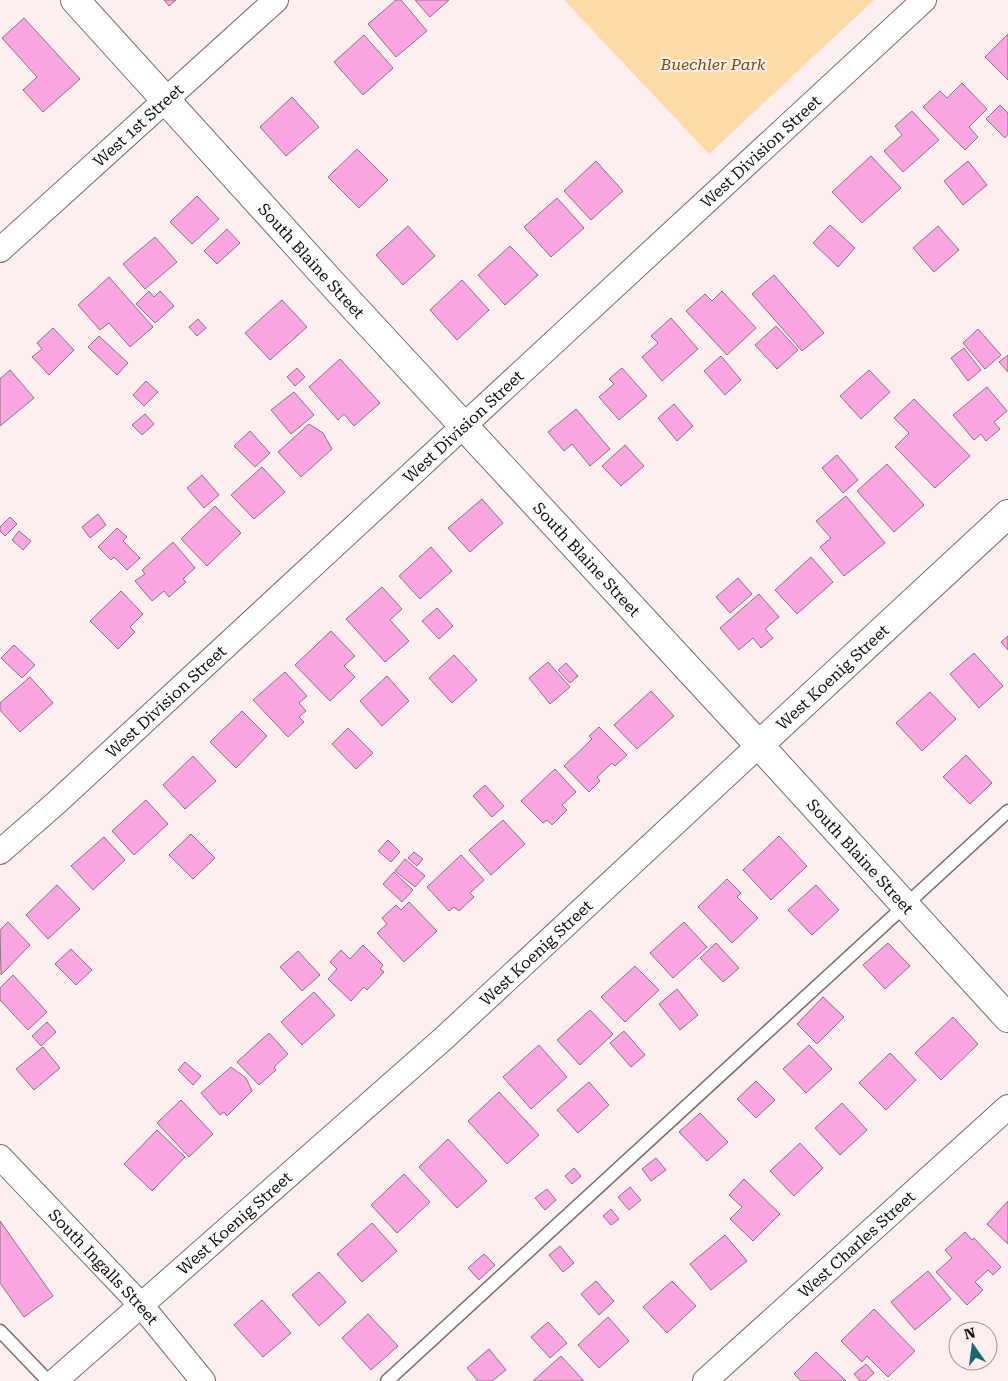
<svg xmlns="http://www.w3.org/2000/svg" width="1008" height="1381" viewBox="0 0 1008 1381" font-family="'Roboto Serif',serif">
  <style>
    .green { fill: #fcdba7 }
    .building { fill: #fba6e1; stroke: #85747f }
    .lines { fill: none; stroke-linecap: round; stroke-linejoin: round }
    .lane-casing { stroke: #7f696b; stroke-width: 15 }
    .street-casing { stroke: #7f696b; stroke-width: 26 }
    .secondary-casing { stroke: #7f696b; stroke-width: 30 }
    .lane { stroke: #fff; stroke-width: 12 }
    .street { stroke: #fff; stroke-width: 24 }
    .secondary { stroke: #fff; stroke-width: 28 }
    .labels { text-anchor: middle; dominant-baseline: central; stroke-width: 4.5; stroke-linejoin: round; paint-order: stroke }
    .park-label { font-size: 16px; font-style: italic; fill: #735006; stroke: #fdeef0 }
    .street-label { font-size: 16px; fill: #150d0d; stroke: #fdeef0 }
  </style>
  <rect width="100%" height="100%" fill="#fdeef0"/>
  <path class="green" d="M 564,0 L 874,0 L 709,154 Z"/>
  <path class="building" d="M 164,0 L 176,0 L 169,6 Z
    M 396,0 L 401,0 L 427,31 L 396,57 L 368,24 Z
    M 415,0 L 449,0 L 430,17 Z
    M 24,18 L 80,79 L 43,112 L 23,90 L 37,77 L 2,38 Z
    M 1008,34 L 1008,80 L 985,57 Z
    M 364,35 L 393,68 L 363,95 L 334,62 Z
    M 962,83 L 987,109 L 969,127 L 978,137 L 965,150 L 923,107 L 940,91 L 947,98 Z
    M 292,97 L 319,127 L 286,156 L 260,127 Z
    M 1000,105 L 1008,113 L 1008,134 L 1005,138 L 986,119 Z
    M 912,111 L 939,140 L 903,172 L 884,151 L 902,135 L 895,126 Z
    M 357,149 L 388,180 L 359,208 L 328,177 Z
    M 871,156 L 901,188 L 862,223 L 832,192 Z
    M 596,161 L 623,191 L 591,220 L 564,191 Z
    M 968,161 L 987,185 L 963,205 L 944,181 Z
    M 197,196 L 219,219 L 192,244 L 170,222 Z
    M 557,198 L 584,228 L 551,257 L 524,227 Z
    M 830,225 L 855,248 L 838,267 L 813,243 Z
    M 408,226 L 435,256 L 403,285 L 376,255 Z
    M 938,226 L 959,250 L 934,272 L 913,248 Z
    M 227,229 L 240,243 L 217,264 L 204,251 Z
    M 155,237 L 177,262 L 145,289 L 123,264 Z
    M 510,246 L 538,275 L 505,305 L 478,275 Z
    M 774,275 L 824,333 L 802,351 L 752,294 Z
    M 109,277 L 153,327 L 130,347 L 109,323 L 100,330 L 78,305 Z
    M 462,280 L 489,310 L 457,340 L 430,310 Z
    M 149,291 L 154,297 L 160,291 L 174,306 L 155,323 L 136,304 Z
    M 722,291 L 756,328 L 727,355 L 686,311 L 705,294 L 712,301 Z
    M 282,300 L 307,327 L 270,360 L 245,333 Z
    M 671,318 L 698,349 L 662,381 L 642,357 L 658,343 L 651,336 Z
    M 198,319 L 206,328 L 197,336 L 189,327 Z
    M 776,326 L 798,350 L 777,369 L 755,345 Z
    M 53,328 L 74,350 L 49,375 L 32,357 L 42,349 L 37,343 Z
    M 978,329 L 1001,355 L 985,369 L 963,343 Z
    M 99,336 L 128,363 L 117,375 L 88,347 Z
    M 964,348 L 981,370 L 968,381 L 951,358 Z
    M 1008,355 L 1008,372 L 999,362 Z
    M 721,356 L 741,380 L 725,395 L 704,371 Z
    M 340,359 L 380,403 L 354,426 L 344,414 L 338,420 L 309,387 Z
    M 297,368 L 305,377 L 295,386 L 287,377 Z
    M 622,368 L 647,396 L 619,420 L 599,397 L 614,384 L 609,379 Z
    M 10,370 L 34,398 L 0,426 L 0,379 Z
    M 869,370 L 890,392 L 861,419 L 840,396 Z
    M 146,381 L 158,392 L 144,406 L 133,395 Z
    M 987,387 L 1007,411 L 994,422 L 1000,429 L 986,441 L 981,434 L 974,440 L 953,415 Z
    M 294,392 L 314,415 L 291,434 L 271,410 Z
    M 914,399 L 970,456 L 935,488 L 895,447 L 909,433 L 894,418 Z
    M 674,404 L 693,426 L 677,441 L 658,418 Z
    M 576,409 L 610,449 L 590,466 L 572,444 L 564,451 L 548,432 Z
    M 145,414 L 154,424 L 142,435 L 132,425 Z
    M 309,424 L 323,433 L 332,449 L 301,477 L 278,452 Z
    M 250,431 L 270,453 L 255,467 L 234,446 Z
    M 625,445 L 644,466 L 621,486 L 602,466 Z
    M 837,455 L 858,480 L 843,493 L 822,468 Z
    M 887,464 L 924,505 L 894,532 L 857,491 Z
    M 262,467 L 285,492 L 254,519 L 231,495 Z
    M 202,475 L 219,495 L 204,508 L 187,488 Z
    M 846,496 L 885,543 L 844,576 L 820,547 L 831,538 L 816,521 Z
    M 482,499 L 503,523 L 470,552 L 448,528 Z
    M 215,506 L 241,533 L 207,566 L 181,539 Z
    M 98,514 L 106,525 L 90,538 L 82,527 Z
    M 10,517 L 17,524 L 5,536 L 0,531 L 0,527 Z
    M 117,528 L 127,537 L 123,541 L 140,558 L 127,570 L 114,557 L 111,560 L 98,547 Z
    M 19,531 L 31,541 L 23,550 L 12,540 Z
    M 173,542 L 195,568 L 183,579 L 186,582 L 169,597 L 164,591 L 152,601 L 135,581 L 145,574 L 142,570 Z
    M 431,547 L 452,571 L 420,599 L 399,576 Z
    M 811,557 L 833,582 L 797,614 L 775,590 Z
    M 738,578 L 752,594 L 730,613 L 716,597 Z
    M 382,587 L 402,609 L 390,620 L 409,641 L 385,662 L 346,619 Z
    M 121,591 L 143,614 L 130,627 L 135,632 L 118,649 L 90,621 Z
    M 759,594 L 779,617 L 765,629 L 773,638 L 761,648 L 753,638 L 739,650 L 720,628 Z
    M 437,608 L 453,626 L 439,639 L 422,621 Z
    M 331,631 L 355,656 L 344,666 L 355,677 L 330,701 L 295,665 Z
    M 1008,636 L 1008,650 L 1001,642 Z
    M 14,645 L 35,665 L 22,678 L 1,658 Z
    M 974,653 L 1003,686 L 979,708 L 950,674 Z
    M 454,655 L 477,680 L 452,703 L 429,678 Z
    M 548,662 L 570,687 L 550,704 L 529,678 Z
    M 566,663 L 578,676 L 570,683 L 558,670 Z
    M 285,672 L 307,696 L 299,703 L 306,711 L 299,717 L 304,722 L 288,737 L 253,700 Z
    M 387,676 L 409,701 L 382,726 L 360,701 Z
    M 30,677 L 53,703 L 20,732 L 0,710 L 0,703 Z
    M 651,691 L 674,716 L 637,749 L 614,725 Z
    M 930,692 L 956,719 L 922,751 L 896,723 Z
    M 242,711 L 267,736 L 236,768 L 210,742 Z
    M 599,727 L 627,755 L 615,766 L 612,763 L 597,777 L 600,781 L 589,792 L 564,766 L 592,739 L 589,736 Z
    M 348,728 L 373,753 L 356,769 L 332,744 Z
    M 966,755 L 992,783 L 970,804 L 943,777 Z
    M 193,756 L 216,781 L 185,809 L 163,785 Z
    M 555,769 L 576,792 L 562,805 L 567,810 L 552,825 L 547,820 L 543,823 L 521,801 Z
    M 485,785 L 504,806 L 492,817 L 473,796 Z
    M 146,800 L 168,824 L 134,855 L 112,831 Z
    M 503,820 L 525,844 L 491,875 L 469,850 Z
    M 191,834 L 215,858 L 193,879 L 169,855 Z
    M 779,836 L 807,866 L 771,900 L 743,870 Z
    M 104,837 L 125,860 L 93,890 L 71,866 Z
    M 388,840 L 400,852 L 391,862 L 378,851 Z
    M 414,852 L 423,859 L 417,866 L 408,858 Z
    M 461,855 L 484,880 L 470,893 L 474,897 L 459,911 L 454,907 L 449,911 L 427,887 Z
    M 405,859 L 425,876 L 415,887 L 395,871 Z
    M 394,872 L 413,890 L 402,902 L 383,884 Z
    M 727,879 L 741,893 L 737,897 L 758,918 L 732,943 L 698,907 Z
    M 57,885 L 80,909 L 48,939 L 26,915 Z
    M 816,885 L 839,910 L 812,935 L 788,910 Z
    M 409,902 L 437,931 L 404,962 L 377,933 L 387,924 L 382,918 L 396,905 L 401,910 Z
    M 8,922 L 30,945 L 1,975 L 0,930 Z
    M 684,922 L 707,947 L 673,978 L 650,953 Z
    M 716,943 L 739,968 L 723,982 L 700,958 Z
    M 888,943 L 910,966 L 885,989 L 863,965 Z
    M 363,945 L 383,965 L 380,969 L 384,972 L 367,990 L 364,987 L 351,1001 L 328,979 L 337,969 L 330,962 L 341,950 L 350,959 Z
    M 71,949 L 92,970 L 76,985 L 55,964 Z
    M 298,951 L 320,975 L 302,991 L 280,967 Z
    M 635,966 L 659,990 L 625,1022 L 601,997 Z
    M 13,975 L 47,1012 L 28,1030 L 0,1000 L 0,988 Z
    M 677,989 L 698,1015 L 680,1030 L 659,1004 Z
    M 314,992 L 335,1015 L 302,1045 L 281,1022 Z
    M 823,997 L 844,1017 L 817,1044 L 797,1024 Z
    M 590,1010 L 613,1034 L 580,1065 L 557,1040 Z
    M 953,1017 L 978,1044 L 941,1080 L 915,1053 Z
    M 47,1022 L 56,1032 L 41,1046 L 32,1036 Z
    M 624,1031 L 645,1055 L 631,1067 L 610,1043 Z
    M 269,1033 L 288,1054 L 274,1067 L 276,1070 L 259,1085 L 237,1062 Z
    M 539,1045 L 567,1077 L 531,1109 L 503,1077 Z
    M 809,1045 L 832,1069 L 806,1093 L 783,1069 Z
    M 43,1047 L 60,1068 L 34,1090 L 16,1069 Z
    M 890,1053 L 916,1080 L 886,1110 L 859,1083 Z
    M 185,1062 L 201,1076 L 193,1085 L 178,1070 Z
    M 231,1067 L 246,1078 L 252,1091 L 227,1116 L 224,1112 L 220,1115 L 201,1093 Z
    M 756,1081 L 775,1100 L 756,1118 L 737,1099 Z
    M 589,1082 L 609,1105 L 578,1133 L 557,1110 Z
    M 499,1092 L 539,1135 L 507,1164 L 468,1121 Z
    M 181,1100 L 213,1134 L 189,1157 L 157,1123 Z
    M 842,1103 L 867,1130 L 840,1155 L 815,1128 Z
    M 700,1113 L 728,1142 L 707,1161 L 679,1132 Z
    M 157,1130 L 185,1157 L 152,1191 L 124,1164 Z
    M 448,1139 L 487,1181 L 457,1208 L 419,1167 Z
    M 800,1143 L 823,1168 L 794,1196 L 770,1171 Z
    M 656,1158 L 666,1170 L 651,1181 L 642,1169 Z
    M 574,1168 L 581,1176 L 572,1184 L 565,1176 Z
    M 404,1174 L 430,1202 L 397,1233 L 371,1205 Z
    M 744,1179 L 780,1214 L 753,1241 L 730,1219 L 742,1207 L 729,1195 Z
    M 630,1187 L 641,1200 L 629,1210 L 618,1197 Z
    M 547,1189 L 556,1200 L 545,1210 L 535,1198 Z
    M 1008,1201 L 1008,1244 L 987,1224 Z
    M 611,1209 L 619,1219 L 611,1225 L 603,1216 Z
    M 0,1221 L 53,1296 L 24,1317 L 0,1283 Z
    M 372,1223 L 397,1251 L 362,1282 L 337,1254 Z
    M 965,1232 L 972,1240 L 974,1238 L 1001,1267 L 993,1275 L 988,1270 L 975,1282 L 983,1290 L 967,1305 L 936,1272 L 952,1258 L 945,1250 Z
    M 725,1235 L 747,1261 L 711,1290 L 690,1264 Z
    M 560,1246 L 574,1263 L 563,1272 L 549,1255 Z
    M 484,1254 L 495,1265 L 479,1280 L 468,1268 Z
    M 928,1271 L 951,1299 L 915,1330 L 891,1302 Z
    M 319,1272 L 346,1302 L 319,1326 L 292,1295 Z
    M 596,1281 L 614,1301 L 599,1315 L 581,1294 Z
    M 672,1281 L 696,1306 L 667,1333 L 643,1307 Z
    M 262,1300 L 291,1333 L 263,1357 L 234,1325 Z
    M 874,1309 L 915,1351 L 888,1377 L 867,1356 L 862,1362 L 841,1341 Z
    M 368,1314 L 398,1346 L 371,1370 L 342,1338 Z
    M 608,1317 L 629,1341 L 599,1368 L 578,1345 Z
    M 548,1322 L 567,1343 L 550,1358 L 531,1337 Z
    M 489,1349 L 506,1370 L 492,1381 L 478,1381 L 467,1368 Z
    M 816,1352 L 846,1381 L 801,1381 L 794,1374 Z
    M 561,1356 L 584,1381 L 533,1381 Z
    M 866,1364 L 874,1373 L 865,1381 L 860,1381 L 854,1374 Z"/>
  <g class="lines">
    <g class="lane-casing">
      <path id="lane" d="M 0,1331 L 48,1381
        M 387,1381 L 1008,811"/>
    </g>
    <g class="street-casing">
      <g id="street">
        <path id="s1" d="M 0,250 L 276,0"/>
        <path id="s2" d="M 0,852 L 56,803 L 924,0"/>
        <path id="s3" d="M 0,1157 L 141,1305 L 203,1381"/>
        <path id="s4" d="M 55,1381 L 443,1039 L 759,745"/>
        <path id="s5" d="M 705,1381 L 1008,1107"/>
      </g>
    </g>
    <g class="secondary-casing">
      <g id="secondary">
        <path id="s6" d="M 75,0 L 338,290 L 759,745 L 1008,1018"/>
        <path id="s7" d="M 759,745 L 1008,514"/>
      </g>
    </g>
    <use href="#lane" class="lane"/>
    <use href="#street" class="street"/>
    <use href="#secondary" class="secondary"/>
  </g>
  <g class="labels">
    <g class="park-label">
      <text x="713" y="64">Buechler Park</text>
    </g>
    <g class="street-label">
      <text stroke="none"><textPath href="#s1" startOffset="186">West 1st Street</textPath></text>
      <text stroke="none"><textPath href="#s2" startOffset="1034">West Division Street</textPath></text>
      <text stroke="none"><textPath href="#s6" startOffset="352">South Blaine Street</textPath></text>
      <text stroke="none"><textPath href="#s2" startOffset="629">West Division Street</textPath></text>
      <text stroke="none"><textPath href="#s6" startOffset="758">South Blaine Street</textPath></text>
      <text stroke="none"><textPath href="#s7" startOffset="100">West Koenig Street</textPath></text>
      <text stroke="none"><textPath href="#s2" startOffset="224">West Division Street</textPath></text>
      <text stroke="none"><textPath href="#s6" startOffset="1162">South Blaine Street</textPath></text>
      <text stroke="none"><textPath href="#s4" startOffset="644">West Koenig Street</textPath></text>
      <text stroke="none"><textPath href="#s4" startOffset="239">West Koenig Street</textPath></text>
      <text stroke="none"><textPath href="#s5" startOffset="204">West Charles Street</textPath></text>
      <text stroke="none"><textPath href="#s3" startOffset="151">South Ingalls Street</textPath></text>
    </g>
  </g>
  <g transform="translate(973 1346) rotate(346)"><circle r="24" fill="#fdeef0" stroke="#a09495"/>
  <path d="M0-4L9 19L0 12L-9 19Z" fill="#1b686f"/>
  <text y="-8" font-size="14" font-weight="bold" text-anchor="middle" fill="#150d0d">N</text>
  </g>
</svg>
